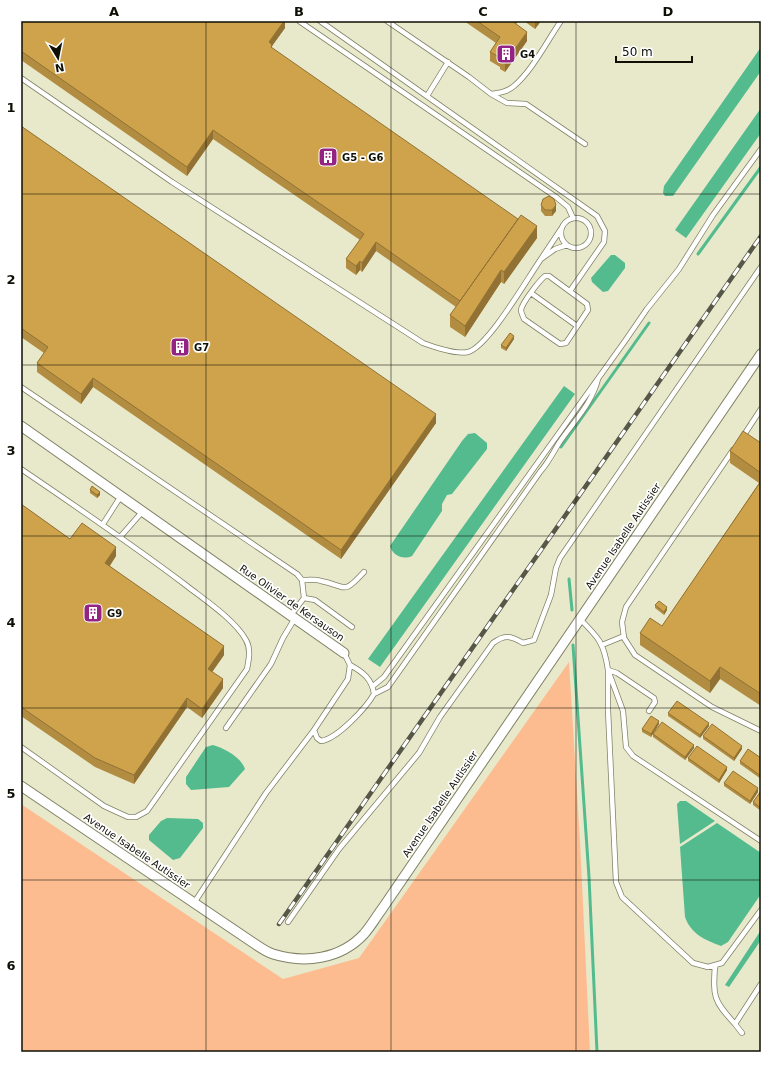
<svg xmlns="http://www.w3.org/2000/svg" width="782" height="1073" viewBox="0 0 782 1073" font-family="'DejaVu Sans',sans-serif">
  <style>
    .green { fill: #fdbc90 }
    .water { fill: #54bb8e }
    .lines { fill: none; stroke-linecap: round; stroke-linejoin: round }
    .stream { stroke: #54bb8e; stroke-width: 3 }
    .service-casing { stroke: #818166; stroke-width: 6 }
    .minor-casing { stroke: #818166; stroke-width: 11 }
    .service { stroke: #fff; stroke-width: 4.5 }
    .minor { stroke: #fff; stroke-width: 9 }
    .rail-casing { stroke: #565747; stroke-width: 4.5 }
    .rail { stroke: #fff; stroke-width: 3; stroke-dasharray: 9; stroke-linecap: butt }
    .wall { fill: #b28c40 }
    .shaded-wall { fill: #917234 }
    .building { fill: #cfa34b; stroke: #917234 }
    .grid { fill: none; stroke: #0f0f06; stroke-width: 1; stroke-opacity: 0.55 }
    .labels { text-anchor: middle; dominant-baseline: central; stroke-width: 3.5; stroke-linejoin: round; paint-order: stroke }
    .poi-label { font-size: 10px; font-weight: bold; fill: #0f0f06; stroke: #fff; text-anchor: start }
    .street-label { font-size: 10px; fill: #0f0f06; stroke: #fff }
    .neatline { fill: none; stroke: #0f0f06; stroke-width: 1.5 }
    .grid-label { font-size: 13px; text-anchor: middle; font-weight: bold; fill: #0f0f06 }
  </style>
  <rect width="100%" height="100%" fill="#e8e9cb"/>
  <path class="green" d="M 569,662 L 580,841 L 590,1052 L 21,1052 L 21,804 L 283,979 L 359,958 Z"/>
  <path class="water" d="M 761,47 L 761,71 L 673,196 L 665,196 L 663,193 L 664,186 Z
    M 761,108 L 761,133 L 686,238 L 675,230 Z
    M 611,255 L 615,255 L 625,263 L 625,268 L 608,291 L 603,292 L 592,282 L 591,278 Z
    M 564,386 L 575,394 L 380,667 L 368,659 Z
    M 475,433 L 487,443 L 487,449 L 452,494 L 447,495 L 442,504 L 442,511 L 412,556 C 403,560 393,556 390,546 L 462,441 L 468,434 Z
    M 213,745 C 224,748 241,757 245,769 L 229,787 L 191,790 L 186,784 L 186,777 L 206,747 Z
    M 680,801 L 686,801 L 715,821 L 680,844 L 677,804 Z
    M 167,818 L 198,819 L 203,823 L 203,828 L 180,858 L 173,860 L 149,840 L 149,835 L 161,821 Z
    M 717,823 L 761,853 L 761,894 L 728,942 L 721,946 C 705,940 691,934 685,917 L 680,847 Z
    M 761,930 L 761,940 L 729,987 L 725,985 Z"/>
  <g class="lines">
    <path class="stream" d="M 698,254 L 761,167
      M 561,447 L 649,323
      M 569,579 L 572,610
      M 573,645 L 589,877 L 597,1052"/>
    <g class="service-casing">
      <path id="service" d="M 299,21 L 556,197 L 568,207 L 573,218
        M 320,21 L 597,216 L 605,231 L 604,242 L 570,291
        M 387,21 L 469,77 L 491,94 C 499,93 507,92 514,86 C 532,71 547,41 561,21
        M 21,78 L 172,182 L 423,343 C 434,347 456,355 468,352 C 488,347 527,279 541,259
        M 491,94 L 507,103 L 526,104 L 585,144
        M 427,96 L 448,62
        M561 233a15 15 0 1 1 30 0a15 15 0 1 1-30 0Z
        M 561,229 L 541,259 L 555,249 L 567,245
        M 545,276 L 549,276 L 587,304 L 588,310 L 566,343 L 560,344 L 524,319 C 523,316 521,313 521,310 C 522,303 539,281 545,276 Z
        M 531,293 L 577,326
        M 21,387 L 297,574 L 302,580 L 304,598
        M 742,438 L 761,409
        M 733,450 L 626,607 L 622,622 L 624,638 L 635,655 L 712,707 L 761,731
        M 21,469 C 77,507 133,545 187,586 C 205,600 235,620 246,640 C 251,649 249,659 247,669 L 147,811 L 136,817 L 128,817 L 117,812 L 104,806 L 21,747
        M 103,524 L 121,496
        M 121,536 L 143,511
        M 302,580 C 308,580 315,579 321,581 C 347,586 342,596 364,572
        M 291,615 L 304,598 L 315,600 L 352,627
        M 580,619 C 599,638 604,643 608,670 L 617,673 L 654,698 L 655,702 L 649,711
        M 602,645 L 624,636
        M 373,686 L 384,677 L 625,341 L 647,309 L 679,269 L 713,215 L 761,149
        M 374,694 L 388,687 L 540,472 C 548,463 553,453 559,443 C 573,422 592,404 598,379
        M 226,728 L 271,664 L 283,638 L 295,618
        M 314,730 L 317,738 L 321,741 C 337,739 366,708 374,694 C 372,679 363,672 350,665
        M 761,841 L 633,756 L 626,747 L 623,711 L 608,670 L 608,710 L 616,882 L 622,897 L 693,963 L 708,967 L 722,963 L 761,910
        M 194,903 L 266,793 L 314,730 L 348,679 L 350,665 L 344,653
        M 288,922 L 339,849 L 419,753 L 440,717 L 493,643 C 505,634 511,636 523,643 L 534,640 L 551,595 L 556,568 L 560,558 L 761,267
        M 715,965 C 713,997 713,1000 735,1024
        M 742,1033 L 735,1024 L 761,984"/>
    </g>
    <g class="minor-casing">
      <path id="minor" d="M 21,426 L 344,653
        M 21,786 L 252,942 C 258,946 266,952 273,954 C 305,964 341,959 364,934 C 371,926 376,917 382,909 L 761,354"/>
    </g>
    <use href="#service" class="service"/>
    <use href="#minor" class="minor"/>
    <g class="rail-casing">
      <path id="rail" d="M 279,924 L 761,236"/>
    </g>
    <use href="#rail" class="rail"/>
  </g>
  <path class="wall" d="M 21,21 L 285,21 L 285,28 L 272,46 L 272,49 L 537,238 L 504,284 L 501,282 L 465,337 L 450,327 L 450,315 L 456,307 L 376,251 L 362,272 L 360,270 L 356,275 L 346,268 L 346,259 L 360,240 L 213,139 L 187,176 L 21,60 Z
    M 464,21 L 518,21 L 516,24 L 527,41 L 505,72 L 500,69 L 500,67 L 490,61 L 490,52 L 496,43 Z
    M 524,21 L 541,21 L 535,29 Z
    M 21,126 L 436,423 L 341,559 L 93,387 L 81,404 L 37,372 L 37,363 L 44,353 L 21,337 Z
    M 541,205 L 556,211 L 552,216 L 545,216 L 541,211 Z
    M 514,339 L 506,351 L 501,348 L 501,345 Z
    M 761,443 L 761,706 L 720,679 L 710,693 L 640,645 L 640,633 L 662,626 L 759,483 L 730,463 L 730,451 Z
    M 90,490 L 100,495 L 97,498 L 90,493 Z
    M 21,504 L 70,539 L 116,556 L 110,566 L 224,655 L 212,672 L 223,688 L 202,718 L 187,707 L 134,784 L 95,767 L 21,716 Z
    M 655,605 L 667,610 L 664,615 L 655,608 Z
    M 668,713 L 709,726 L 700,738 L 668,716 Z
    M 659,724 L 651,737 L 642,732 L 642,729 Z
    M 653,734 L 694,748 L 685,760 L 653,737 Z
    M 703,736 L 742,749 L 734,761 L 703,739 Z
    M 688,758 L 727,770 L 719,783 L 688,761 Z
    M 761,758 L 761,779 L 740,764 L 740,761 Z
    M 724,783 L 758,792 L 750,804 L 724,786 Z
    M 761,791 L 761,811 L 753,805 L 753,802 Z"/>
  <path class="shaded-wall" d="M 284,21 L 285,21 L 285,28 L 272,46 L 272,54 L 269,42 Z
    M 512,21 L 518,21 L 511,30 Z
    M 535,21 L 541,21 L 535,29 Z
    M 527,32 L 527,41 L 505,72 L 505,63 Z
    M 213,130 L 213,139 L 187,176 L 187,167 Z
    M 556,205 L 556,211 L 552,216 L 552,210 Z
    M 537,226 L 537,238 L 504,284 L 504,272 Z
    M 376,242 L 376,251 L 362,272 L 362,263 Z
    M 360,261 L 360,270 L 356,275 L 356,266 Z
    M 501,270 L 501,282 L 465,337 L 465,326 Z
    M 514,336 L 514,339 L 506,351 L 506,348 Z
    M 93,378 L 93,387 L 81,404 L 81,394 Z
    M 436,414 L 436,423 L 341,559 L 341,550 Z
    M 100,492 L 100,495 L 97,498 L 97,495 Z
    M 116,547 L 116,556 L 105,572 L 105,563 Z
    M 667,607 L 667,610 L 664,615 L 664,612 Z
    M 224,646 L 224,655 L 208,678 L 208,669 Z
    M 720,667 L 720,679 L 710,693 L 710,681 Z
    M 223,679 L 223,688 L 202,718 L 202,709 Z
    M 187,698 L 187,707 L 134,784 L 134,775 Z
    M 659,721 L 659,724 L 651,737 L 651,734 Z
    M 709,723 L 709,726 L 700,738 L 700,735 Z
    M 694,745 L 694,748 L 685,760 L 685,757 Z
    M 742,746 L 742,749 L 734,761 L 734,758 Z
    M 727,767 L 727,770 L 719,783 L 719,780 Z
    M 758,788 L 758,792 L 750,804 L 750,801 Z"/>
  <path class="building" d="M 21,21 L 284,21 L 269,42 L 272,45 L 271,47 L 518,219 L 460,301 L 376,242 L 362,263 L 360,261 L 356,266 L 346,259 L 364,234 L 213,130 L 187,167 L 21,51 Z
    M 477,21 L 512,21 L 527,32 L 505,63 L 500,60 L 501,58 L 490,52 L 500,37 Z
    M 21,126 L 436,414 L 341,550 L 93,378 L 81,394 L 37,363 L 48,347 L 21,328 Z
    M 549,196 L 554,199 L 556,205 L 552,210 L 545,210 L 541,205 L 543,199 Z
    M 521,215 L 537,226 L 504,272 L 501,270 L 465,326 L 450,315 Z
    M 510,333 L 514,336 L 506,348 L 501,345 Z
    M 743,431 L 761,443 L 761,473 L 730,451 Z
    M 761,481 L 761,694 L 720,667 L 710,681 L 640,633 L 650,618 L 662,626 Z
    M 92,486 L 100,492 L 97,495 L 90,490 Z
    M 21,504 L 70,539 L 82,523 L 116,547 L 105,563 L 224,646 L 208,669 L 223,679 L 202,709 L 187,698 L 134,775 L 95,758 L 21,707 Z
    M 659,601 L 667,607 L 664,612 L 655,605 Z
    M 677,701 L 709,723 L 700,735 L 668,713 Z
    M 651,716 L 659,721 L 651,734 L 642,729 Z
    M 662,722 L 694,745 L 685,757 L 653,734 Z
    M 712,724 L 742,746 L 734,758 L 703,736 Z
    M 697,746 L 727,767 L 719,780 L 688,758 Z
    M 748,749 L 761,758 L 761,776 L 740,761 Z
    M 733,771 L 758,788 L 750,801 L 724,783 Z
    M 761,791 L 761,808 L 753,802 Z"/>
  <path class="grid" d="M 206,21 L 206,1052M 391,21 L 391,1052M 576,21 L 576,1052M 21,194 L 761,194M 21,365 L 761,365M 21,536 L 761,536M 21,708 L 761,708M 21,880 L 761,880"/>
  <defs>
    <g id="building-square" transform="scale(1)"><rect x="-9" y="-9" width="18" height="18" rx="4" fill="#942484" stroke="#fff"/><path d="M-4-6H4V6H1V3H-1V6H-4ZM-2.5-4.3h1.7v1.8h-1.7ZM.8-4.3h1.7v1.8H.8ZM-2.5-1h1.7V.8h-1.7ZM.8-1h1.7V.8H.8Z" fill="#fff"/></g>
  </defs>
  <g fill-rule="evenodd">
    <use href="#building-square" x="506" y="54"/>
    <use href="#building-square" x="328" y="157"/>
    <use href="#building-square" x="180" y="347"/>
    <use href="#building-square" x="93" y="613"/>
  </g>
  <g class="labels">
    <g class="poi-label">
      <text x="520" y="54">G4</text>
      <text x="342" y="157">G5 - G6</text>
      <text x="194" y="347">G7</text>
      <text x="107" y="613">G9</text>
    </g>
    <g class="street-label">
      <text transform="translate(623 536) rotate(-56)">Avenue Isabelle Autissier</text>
      <text transform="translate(292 603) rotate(35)">Rue Olivier de Kersauson</text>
      <text transform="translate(440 804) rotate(-56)">Avenue Isabelle Autissier</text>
      <text transform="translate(137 851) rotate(34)">Avenue Isabelle Autissier</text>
    </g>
  </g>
  <rect width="782" height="1073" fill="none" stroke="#ffffff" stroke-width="44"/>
  <g transform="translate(58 58) rotate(170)" stroke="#ffffff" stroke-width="3" paint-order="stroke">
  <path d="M0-3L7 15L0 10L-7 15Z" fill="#0f0f06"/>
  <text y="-6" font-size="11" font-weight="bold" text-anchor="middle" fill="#0f0f06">N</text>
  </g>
  <path d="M616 56v6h76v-6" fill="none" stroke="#0f0f06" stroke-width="2"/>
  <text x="622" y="56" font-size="12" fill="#0f0f06" stroke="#ffffff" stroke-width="3" paint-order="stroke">50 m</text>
  <rect x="22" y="22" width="738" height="1029" class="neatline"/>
  <g class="grid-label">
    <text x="114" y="16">A</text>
    <text x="299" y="16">B</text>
    <text x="483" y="16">C</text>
    <text x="668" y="16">D</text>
    <text x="11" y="112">1</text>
    <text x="11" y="284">2</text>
    <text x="11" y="455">3</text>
    <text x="11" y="627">4</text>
    <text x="11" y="798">5</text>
    <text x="11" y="970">6</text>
  </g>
</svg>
